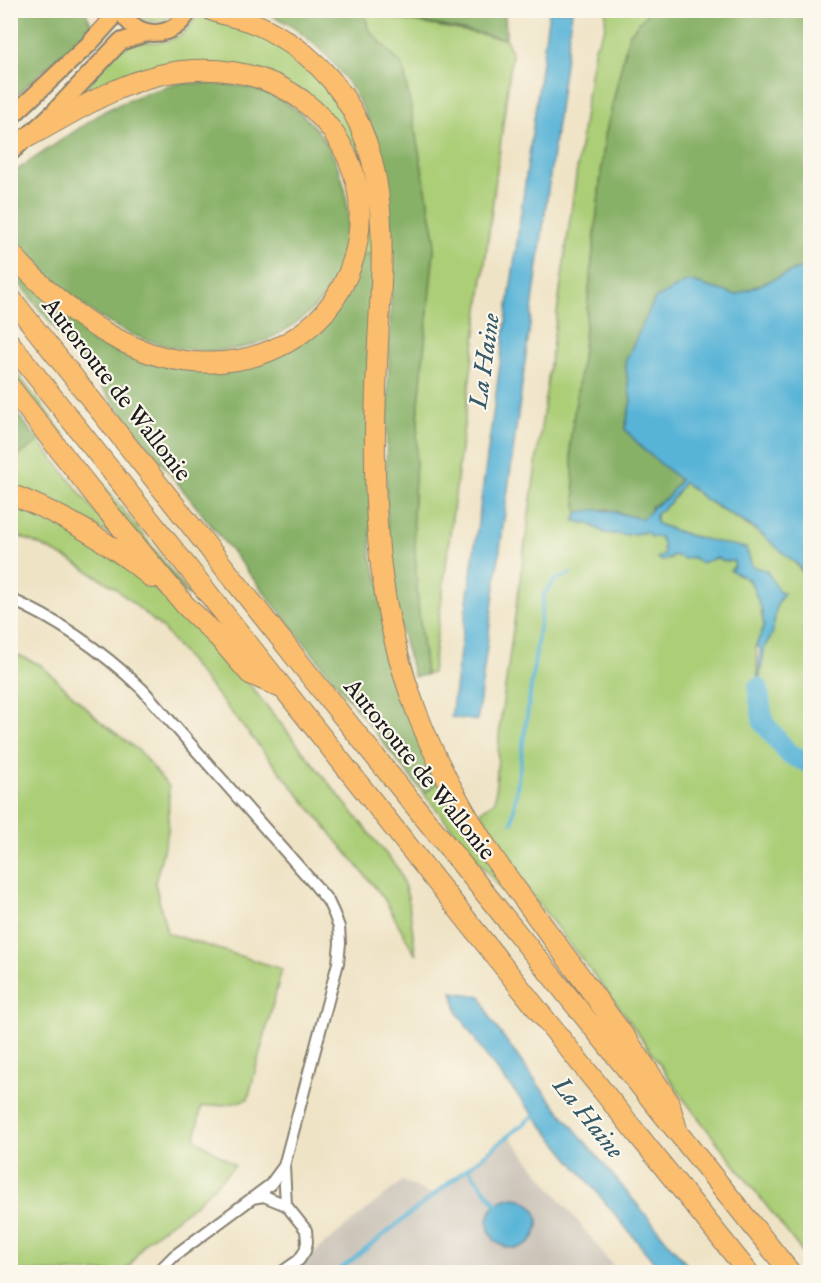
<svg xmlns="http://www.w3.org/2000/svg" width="821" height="1283" viewBox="0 0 821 1283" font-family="'IM FELL English',serif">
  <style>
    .industrial { fill: #cbc3b8 }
    .green { fill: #abce77; stroke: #64754a; stroke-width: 1.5 }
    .forest { fill: #88b168; stroke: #526642; stroke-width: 1.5 }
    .water { fill: #59b4d7; stroke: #3a687a; stroke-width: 1.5 }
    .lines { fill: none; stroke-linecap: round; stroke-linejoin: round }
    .stream { stroke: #59b4d7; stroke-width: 4 }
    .river { stroke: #59b4d7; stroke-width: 21 }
    .minor-casing { stroke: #868070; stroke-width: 14 }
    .primary-casing { stroke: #868070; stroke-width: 20 }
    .motorway-casing { stroke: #868070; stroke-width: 22 }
    .minor { stroke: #fff; stroke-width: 10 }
    .primary { stroke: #fbbd6e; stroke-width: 16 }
    .motorway { stroke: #fbbd6e; stroke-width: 20 }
    .labels { text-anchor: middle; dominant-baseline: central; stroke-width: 4.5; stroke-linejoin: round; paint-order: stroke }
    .street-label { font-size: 24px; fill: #1c1c1c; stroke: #fbf7ec }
    .water-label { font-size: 26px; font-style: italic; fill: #345967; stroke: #fbf7ec }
  </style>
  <rect width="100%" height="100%" fill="#fbf7ec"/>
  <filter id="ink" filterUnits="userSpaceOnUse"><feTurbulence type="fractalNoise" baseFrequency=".0167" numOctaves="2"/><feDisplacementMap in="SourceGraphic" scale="12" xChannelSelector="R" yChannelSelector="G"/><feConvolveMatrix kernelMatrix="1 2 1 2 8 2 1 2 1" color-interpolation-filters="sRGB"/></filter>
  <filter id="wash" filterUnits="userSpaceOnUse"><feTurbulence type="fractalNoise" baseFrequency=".008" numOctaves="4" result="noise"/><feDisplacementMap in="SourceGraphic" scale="24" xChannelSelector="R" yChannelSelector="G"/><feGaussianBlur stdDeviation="1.35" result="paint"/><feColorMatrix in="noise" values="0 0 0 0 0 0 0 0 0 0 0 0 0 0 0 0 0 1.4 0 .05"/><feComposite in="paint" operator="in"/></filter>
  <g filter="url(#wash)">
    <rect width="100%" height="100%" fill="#efe3c5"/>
    <path class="industrial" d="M 508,1134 L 618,1272 L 290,1272 L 402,1181 L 431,1194 Z"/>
    <path class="green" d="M 134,11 L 176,11 C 164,25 146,25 134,11 Z
      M 606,11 L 643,11 L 648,14 L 629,34 L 605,136 L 582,358 L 570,443 L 577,513 L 575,521 L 590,524 L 605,533 L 625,535 L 647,532 L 660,537 L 663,544 L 664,556 L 669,559 L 674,555 L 692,557 L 700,563 L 717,558 L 722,561 L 734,560 L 734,567 L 731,570 C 747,576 754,588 767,597 L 761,611 L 764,626 L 756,646 L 758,684 L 765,646 L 772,635 L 779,593 L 767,571 L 752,566 L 746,548 C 715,542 685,536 656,523 L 656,514 L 670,503 L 684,482 C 691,488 698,495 706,500 C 737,521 806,552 810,594 C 812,607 806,619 803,630 L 810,635 L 810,1262 L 686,1102 L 623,1012 L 533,897 L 500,850 L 481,811 L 495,801 L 500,724 L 590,75 L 595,47 L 605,28 Z
      M 199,13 C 217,22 237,24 255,33 C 320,66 356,114 368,185 C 372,208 372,232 374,254 L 360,255 L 345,140 L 243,68 L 94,93 L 86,87 C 96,76 106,60 118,51 C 150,29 171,61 199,13 Z
      M 365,13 L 506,39 L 512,54 L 432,673 L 426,675 L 418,605 L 413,514 L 419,404 L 435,238 L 403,66 L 368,29 Z
      M 10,365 L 190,596 L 183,591 L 68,451 L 11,377 Z
      M 39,441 L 116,538 L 73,513 L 11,486 L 10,461 Z
      M 10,504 L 54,522 L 135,572 L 170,601 L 248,683 L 399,870 L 408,897 L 416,956 L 383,897 L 162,628 L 114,587 L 74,562 L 40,545 L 11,533 Z
      M 11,652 L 41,665 L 100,721 L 138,750 L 169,787 L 168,831 L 155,883 L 167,933 L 282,969 L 248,1099 L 230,1104 L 201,1107 L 195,1139 L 235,1165 L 197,1203 L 145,1242 L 126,1272 L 11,1272 Z
      M 440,781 L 507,888 L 502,890 L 424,794 Z"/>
    <path class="forest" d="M 11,10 L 85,11 L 92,26 L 11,100 Z
      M 263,11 L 505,11 L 506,39 L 453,28 L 365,13 L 368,29 L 403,66 L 435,238 L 419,404 L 413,514 L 418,605 L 426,675 L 414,677 C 408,655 401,633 397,611 C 391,573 386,532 386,493 C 386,437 388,381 390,325 C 394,214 394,96 291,26 C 282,20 272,16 263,11 Z
      M 643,11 L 810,11 L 810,264 L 736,295 L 689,281 L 625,362 L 631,401 L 625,429 L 643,449 L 680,479 L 668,497 L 651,507 L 651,511 L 641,519 L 607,509 L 577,513 L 570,443 L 582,358 L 605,136 L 629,34 L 647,14 Z
      M 180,83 C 212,83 248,82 278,98 C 346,134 368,226 328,291 C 319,305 305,317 292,326 C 230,369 145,352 88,309 C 72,296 15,251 10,233 C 8,221 10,188 11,174 L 105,111 L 140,95 Z
      M 374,254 L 371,556 L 440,781 L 424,794 L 11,273 L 10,261 L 150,359 L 287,350 L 360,255 Z
      M 10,405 L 39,441 L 11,461 L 10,461 Z"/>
    <path class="water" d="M 549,11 L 572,11 L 477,721 L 451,717 Z
      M 810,264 L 810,592 L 800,567 L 754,528 L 706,500 L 684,482 L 670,503 L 656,514 L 656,523 C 684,536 715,542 746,548 L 752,566 L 767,571 L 779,592 L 784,593 L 777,604 L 772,635 L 765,646 L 758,688 L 760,648 L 756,646 L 764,626 L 762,611 L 750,580 L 730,570 L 734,567 L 734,561 L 722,561 L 717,558 L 700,563 L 692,557 L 684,559 L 674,555 L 662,561 L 657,558 L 664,555 L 663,544 L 660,537 L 651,537 L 647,532 L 625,535 L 605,533 L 590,524 L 575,521 L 577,513 C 600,506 619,513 641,519 L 651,511 L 651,508 L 668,497 L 680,480 L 643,449 L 625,429 L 631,401 L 625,362 L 655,299 L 688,281 L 736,295 Z
      M 452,992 L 481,996 L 491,1020 L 539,1086 L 693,1272 L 662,1272 L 488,1059 L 458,1013 Z
      M488 1223a25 25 0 1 1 50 0a25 25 0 1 1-50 0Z"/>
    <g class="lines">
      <path class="stream" d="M 512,823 L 544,594 L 555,580 L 570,574
        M 468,1168 L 496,1204
        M 337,1272 L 536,1114"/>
      <path class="river" d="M 758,688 L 763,722 L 789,754 L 810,763"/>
    </g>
  </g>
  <g filter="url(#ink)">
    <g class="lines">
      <g class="minor-casing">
        <path id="minor" d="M 10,599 C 61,621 102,651 142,689 L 315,885 L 328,901 L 334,914 L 339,927 L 340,943 L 338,963 L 284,1166 L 286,1205 L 306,1230 L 307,1242 L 305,1251 L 299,1260 L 282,1272
          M 252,1198 L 264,1196 L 286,1205
          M 161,1272 L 163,1267 L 174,1256 L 270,1185 L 284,1166"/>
      </g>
      <g class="primary-casing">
        <path id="primary" d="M 121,10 C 135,41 175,40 189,10
          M 10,118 L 89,44 L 109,22 L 115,10
          M 10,153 L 54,112 L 120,42 L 146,33"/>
      </g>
      <g class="motorway-casing">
        <path id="motorway" d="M 211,10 C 223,15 236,17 248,21 C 268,28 289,42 306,55 C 402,134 381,257 377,365 C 374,429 373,494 380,558 C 393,675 431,763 495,860 L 635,1051 L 669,1102 L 678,1133
          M 10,252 C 67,316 147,376 238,360 C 271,354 301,338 324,313 C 351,281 363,241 359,199 C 355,160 333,124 302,100 C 261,70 208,64 159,75 C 112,86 70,115 28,137
          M 10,297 L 307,672 L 790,1272
          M 10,343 L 549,1024 L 748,1272
          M 10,387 L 105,508 L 185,605 L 218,637 L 250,674 L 281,688
          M 10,494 C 62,514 110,542 152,578"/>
      </g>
      <use href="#minor" class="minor"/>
      <use href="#primary" class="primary"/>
      <use href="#motorway" class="motorway"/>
    </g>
  </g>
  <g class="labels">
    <g class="street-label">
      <text transform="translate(116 390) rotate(52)">Autoroute de Wallonie</text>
      <text transform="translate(419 770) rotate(51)">Autoroute de Wallonie</text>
    </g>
    <g class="water-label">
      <text transform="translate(485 361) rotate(-82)">La Haine</text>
      <text transform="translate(588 1118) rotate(51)">La Haine</text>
    </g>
  </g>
  <rect width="821" height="1283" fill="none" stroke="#fbf7ec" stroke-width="36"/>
</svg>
